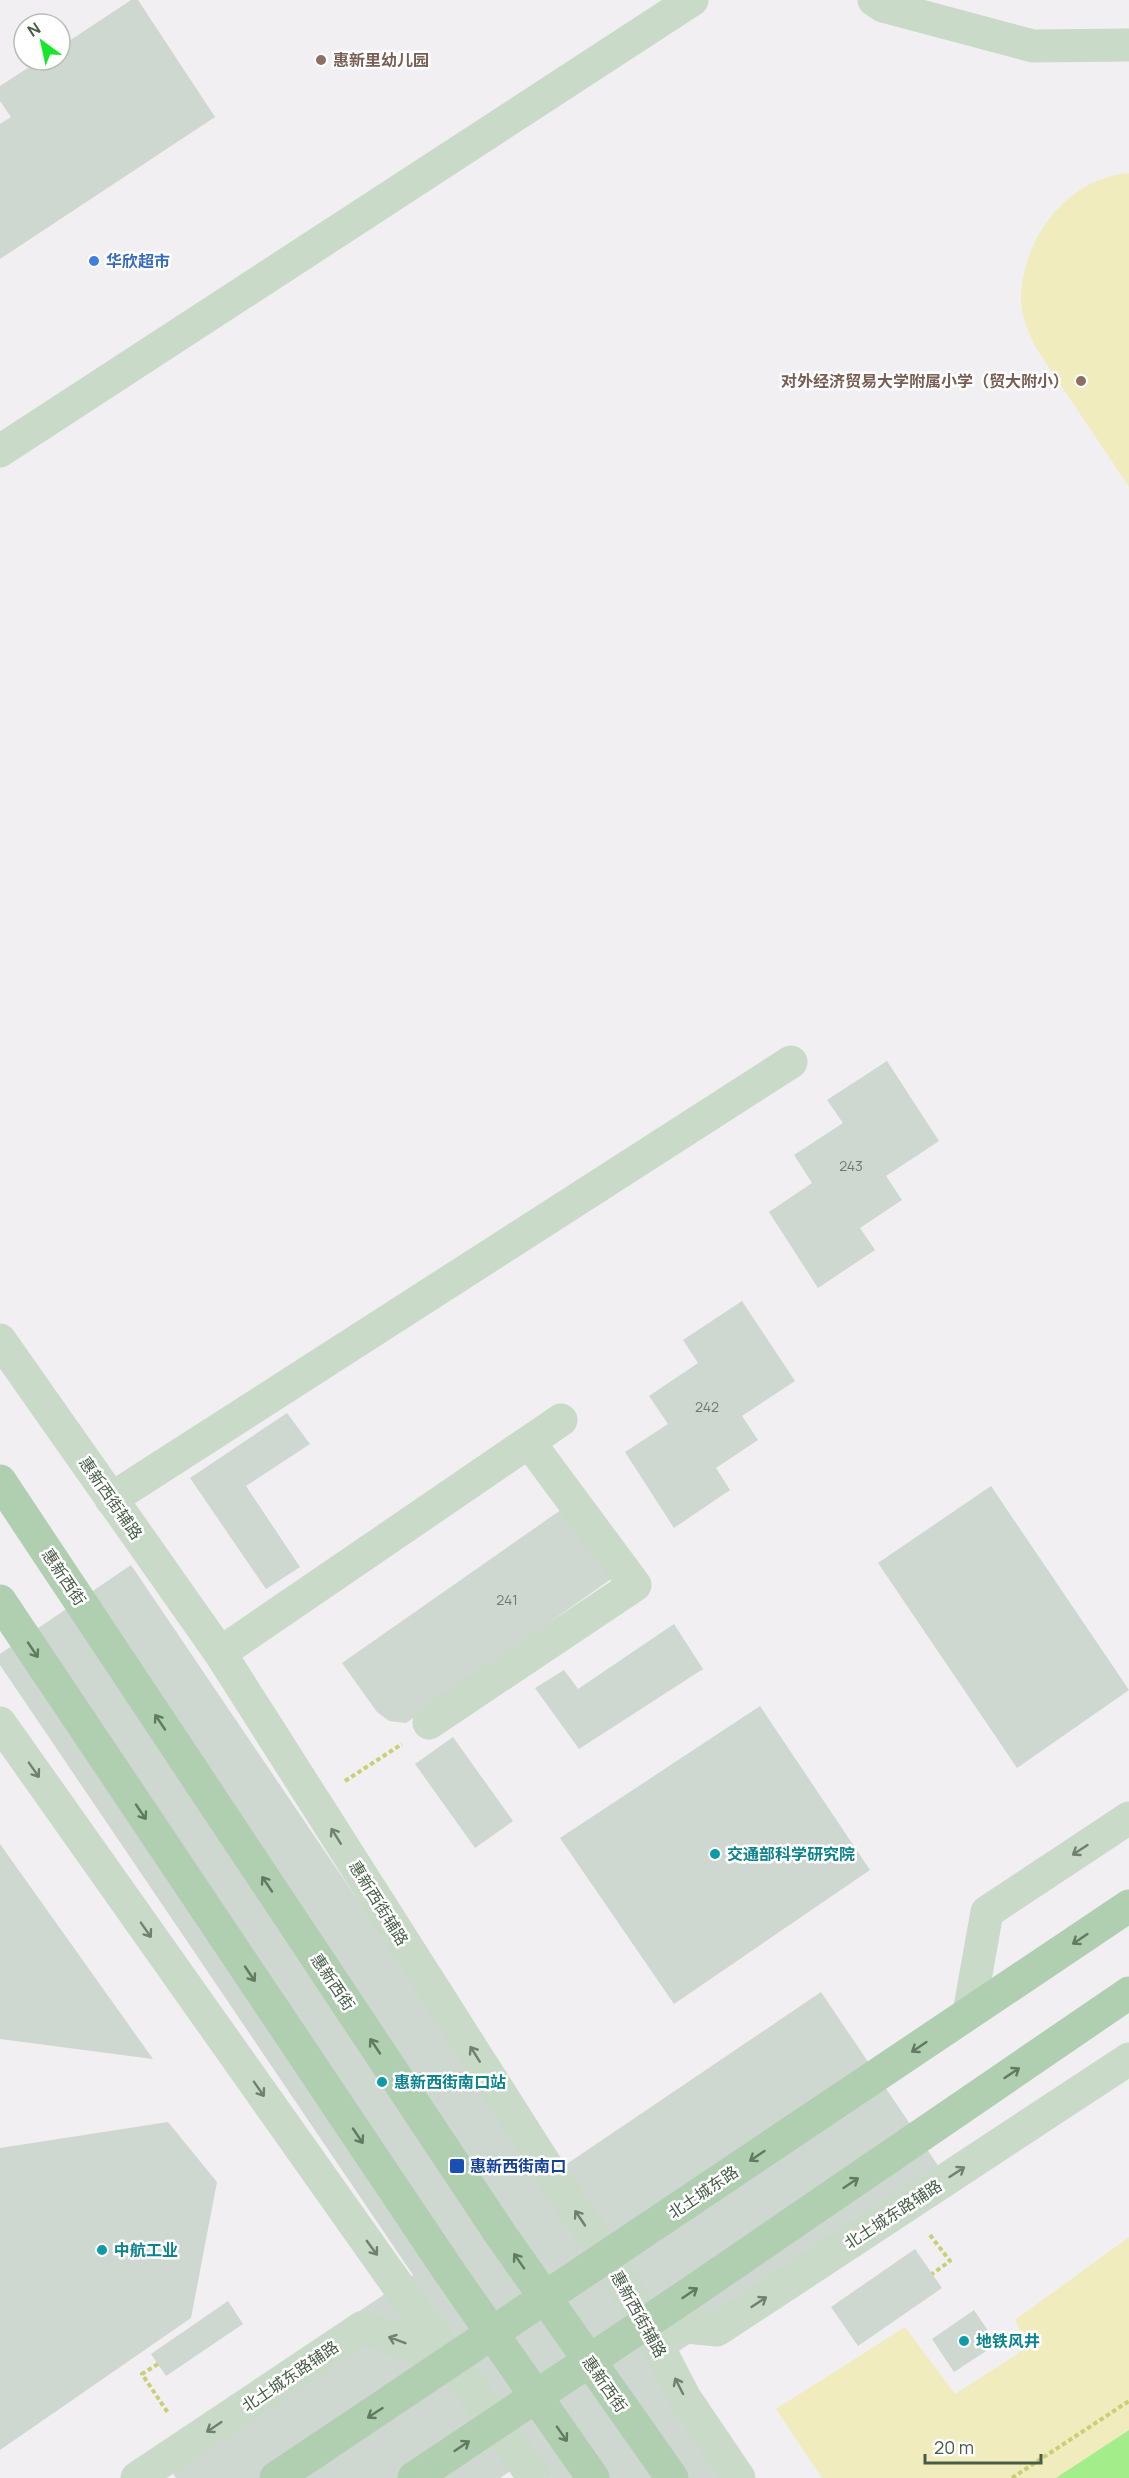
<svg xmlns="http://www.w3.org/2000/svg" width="1129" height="2478" viewBox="0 0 1129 2478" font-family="Manrope,'Noto Sans SC',sans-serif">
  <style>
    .green { fill: #f0ecbd }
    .water { fill: #a3ee8a }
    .building { fill: #ced7d0 }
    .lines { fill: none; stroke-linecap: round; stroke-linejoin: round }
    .path { stroke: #cacf74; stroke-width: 4; stroke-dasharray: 4.5 3; stroke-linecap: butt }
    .minor { stroke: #c9dac9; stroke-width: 33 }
    .major { stroke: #afcfb0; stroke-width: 33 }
    .oneway { stroke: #617a61 }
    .oneway2 { stroke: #6e826e }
    .education-dot { fill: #8d6e63; stroke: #fff; stroke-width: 2 }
    .shop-dot { fill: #3f7fe0; stroke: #fff; stroke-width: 2 }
    .culture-dot { fill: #0f9aa8; stroke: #fff; stroke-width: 2 }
    .transit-dot { fill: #1a4fb4; stroke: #fff; stroke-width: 2 }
    .labels { text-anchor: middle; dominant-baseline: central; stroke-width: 5; stroke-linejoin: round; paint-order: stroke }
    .number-label { font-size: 14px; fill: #697c69 }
    .education-label { font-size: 16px; font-weight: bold; fill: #785e54; stroke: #fff; text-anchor: start }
    .shop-label { font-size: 16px; font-weight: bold; fill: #366cbe; stroke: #fff; text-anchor: start }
    .street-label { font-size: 16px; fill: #475d47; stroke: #fff }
    .culture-label { font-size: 16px; font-weight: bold; fill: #0d838f; stroke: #fff; text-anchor: start }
    .transit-label { font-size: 16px; font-weight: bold; fill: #164399; stroke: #fff; text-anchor: start }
  </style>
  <rect width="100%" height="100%" fill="#f1eff2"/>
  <path class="green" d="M 1129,173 L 1129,487 L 1036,348 C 1028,331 1020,314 1021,295 C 1024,236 1068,178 1129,173 Z
    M 1129,2237 L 1129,2478 L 822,2478 L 776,2409 L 905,2327 L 955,2394 L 1028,2347 L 1015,2320 Z"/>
  <path class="water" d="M 1129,2430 L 1129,2478 L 1056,2478 Z"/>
  <path class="building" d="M 131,0 L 138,0 L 215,117 L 0,259 L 0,124 L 11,117 L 0,101 L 0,86 L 40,60 L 60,60 L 60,47 Z
    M 887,1061 L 939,1141 L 886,1176 L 902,1200 L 860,1228 L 875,1250 L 818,1288 L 769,1212 L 812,1183 L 794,1155 L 843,1123 L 827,1100 Z
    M 742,1301 L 795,1381 L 742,1416 L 758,1440 L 716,1468 L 730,1490 L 674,1528 L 625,1452 L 668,1424 L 649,1396 L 698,1363 L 683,1340 Z
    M 287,1413 L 310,1444 L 246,1486 L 300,1567 L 266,1589 L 190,1478 Z
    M 991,1486 L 1129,1690 L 1017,1768 L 878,1563 Z
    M 565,1507 L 614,1577 L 406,1723 L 389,1721 L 377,1712 L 342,1663 Z
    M 131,1565 L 546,2178 L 821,1992 L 943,2173 L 667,2359 L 747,2478 L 551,2478 L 535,2454 L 500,2478 L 176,2478 L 156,2448 L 413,2275 L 0,1665 L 0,1654 Z
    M 674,1624 L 703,1669 L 579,1749 L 535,1688 L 564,1670 L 578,1689 Z
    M 760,1706 L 870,1870 L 674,2004 L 560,1838 Z
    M 453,1737 L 513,1821 L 475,1848 L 415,1764 Z
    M 0,1844 L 153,2059 L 0,2039 Z
    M 168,2122 L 217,2182 L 191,2318 L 0,2450 L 0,2148 Z
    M 915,2249 L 942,2288 L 858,2346 L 831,2307 Z
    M 228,2301 L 243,2324 L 166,2376 L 151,2354 Z
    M 974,2310 L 997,2344 L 954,2372 L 932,2339 Z"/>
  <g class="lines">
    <path class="path" d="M 345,1781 L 402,1744
      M 930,2235 L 950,2261 L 932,2274
      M 158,2364 L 142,2374 L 168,2413
      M 1012,2478 L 1129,2401"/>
    <path class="minor" d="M 874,0 L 883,6 L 1033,46 L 1129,45
      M 0,451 L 692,0
      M 0,1340 L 220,1653 L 563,2192 L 607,2256 L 646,2323 L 685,2398 L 739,2478
      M 111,1499 L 791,1062
      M 220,1653 L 561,1420
      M 0,1723 L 534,2478
      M 429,1723 L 635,1585 L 529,1442
      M 969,2013 L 987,1912 L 1129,1818
      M 646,2323 L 717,2330 L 1129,2059
      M 137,2478 L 363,2327 L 452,2361"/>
    <path class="major" d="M 0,1481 L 501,2235 L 672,2478
      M 0,1601 L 448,2270 L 593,2478
      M 276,2478 L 1129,1906
      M 414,2478 L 692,2292 L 1129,1993"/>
  </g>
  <defs><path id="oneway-shaft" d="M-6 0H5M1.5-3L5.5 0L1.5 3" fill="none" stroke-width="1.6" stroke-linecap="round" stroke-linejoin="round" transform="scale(1.5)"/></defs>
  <g class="oneway">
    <use href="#oneway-shaft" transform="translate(33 1650) rotate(56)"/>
    <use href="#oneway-shaft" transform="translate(160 1722) rotate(-124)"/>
    <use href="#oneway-shaft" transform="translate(141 1812) rotate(56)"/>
    <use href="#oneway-shaft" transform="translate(267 1884) rotate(-124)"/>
    <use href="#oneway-shaft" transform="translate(1080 1939) rotate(146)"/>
    <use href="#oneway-shaft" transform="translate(250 1974) rotate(56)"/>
    <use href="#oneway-shaft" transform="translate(375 2046) rotate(-124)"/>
    <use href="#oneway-shaft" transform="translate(919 2047) rotate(146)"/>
    <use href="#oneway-shaft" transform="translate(1012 2073) rotate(-34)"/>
    <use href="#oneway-shaft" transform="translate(358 2136) rotate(56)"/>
    <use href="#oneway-shaft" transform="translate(757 2156) rotate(146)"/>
    <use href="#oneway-shaft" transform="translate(851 2183) rotate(-34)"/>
    <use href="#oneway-shaft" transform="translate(519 2261) rotate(-125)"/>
    <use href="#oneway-shaft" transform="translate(690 2293) rotate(-34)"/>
    <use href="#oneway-shaft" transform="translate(375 2413) rotate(147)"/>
    <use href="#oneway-shaft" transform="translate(562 2434) rotate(55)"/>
    <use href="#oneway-shaft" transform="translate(462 2446) rotate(-34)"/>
  </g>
  <g class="oneway2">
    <use href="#oneway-shaft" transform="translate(34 1770) rotate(55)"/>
    <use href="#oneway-shaft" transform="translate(336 1836) rotate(-122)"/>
    <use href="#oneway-shaft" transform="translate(1080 1850) rotate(147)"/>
    <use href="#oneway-shaft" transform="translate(146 1930) rotate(55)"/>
    <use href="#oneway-shaft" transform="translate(475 2054) rotate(-122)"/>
    <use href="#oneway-shaft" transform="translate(259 2089) rotate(55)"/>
    <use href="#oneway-shaft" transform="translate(957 2172) rotate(-33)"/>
    <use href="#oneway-shaft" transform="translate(580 2218) rotate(-124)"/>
    <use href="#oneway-shaft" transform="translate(372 2248) rotate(54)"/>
    <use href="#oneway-shaft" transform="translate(759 2302) rotate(-33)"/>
    <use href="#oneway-shaft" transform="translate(397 2340) rotate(-159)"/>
    <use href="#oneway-shaft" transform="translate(679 2386) rotate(-117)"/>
    <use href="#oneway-shaft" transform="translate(214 2427) rotate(146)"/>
  </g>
  <g class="education-dot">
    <circle cx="321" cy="60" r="6"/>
    <circle cx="1081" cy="381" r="6"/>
  </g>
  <circle class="shop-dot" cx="94" cy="261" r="6"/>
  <g class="culture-dot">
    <circle cx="715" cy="1854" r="6"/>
    <circle cx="382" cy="2082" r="6"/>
    <circle cx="102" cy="2250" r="6"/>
    <circle cx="964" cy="2341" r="6"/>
  </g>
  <rect class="transit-dot" x="449" y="2158" width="16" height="16" rx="3"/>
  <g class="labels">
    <g class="number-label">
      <text x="851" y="1165">243</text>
      <text x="707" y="1406">242</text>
      <text x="507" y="1599">241</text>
    </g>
    <g class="education-label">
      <text x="333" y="60">惠新里幼儿园</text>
      <text x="1069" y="381" text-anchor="end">对外经济贸易大学附属小学（贸大附小）</text>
    </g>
    <g class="shop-label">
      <text x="106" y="261">华欣超市</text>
    </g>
    <g class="street-label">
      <text transform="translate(111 1498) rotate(55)">惠新西街辅路</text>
      <text transform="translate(64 1577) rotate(56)">惠新西街</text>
      <text transform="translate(379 1903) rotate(58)">惠新西街辅路</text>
      <text transform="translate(333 1982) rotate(56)">惠新西街</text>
      <text transform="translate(703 2192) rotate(-34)">北土城东路</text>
      <text transform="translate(893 2214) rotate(-33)">北土城东路辅路</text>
      <text transform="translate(639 2314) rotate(61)">惠新西街辅路</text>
      <text transform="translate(290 2376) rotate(-34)">北土城东路辅路</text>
      <text transform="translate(605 2384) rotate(55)">惠新西街</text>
    </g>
    <g class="culture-label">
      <text x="727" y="1854">交通部科学研究院</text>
      <text x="394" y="2082">惠新西街南口站</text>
      <text x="114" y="2250">中航工业</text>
      <text x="976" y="2341">地铁风井</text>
    </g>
    <g class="transit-label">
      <text x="470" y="2166">惠新西街南口</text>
    </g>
  </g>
  <g transform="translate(42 42) rotate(327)"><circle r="28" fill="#ffffff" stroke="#b5beb5" stroke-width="1.5"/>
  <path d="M0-4.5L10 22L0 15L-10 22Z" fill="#16e62c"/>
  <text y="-9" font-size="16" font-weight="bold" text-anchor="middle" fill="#475d47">N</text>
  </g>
  <path d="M925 2454v9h116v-9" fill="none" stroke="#475d47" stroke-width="3"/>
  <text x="934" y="2454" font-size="18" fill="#475d47" stroke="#ffffff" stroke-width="4.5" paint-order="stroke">20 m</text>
</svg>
